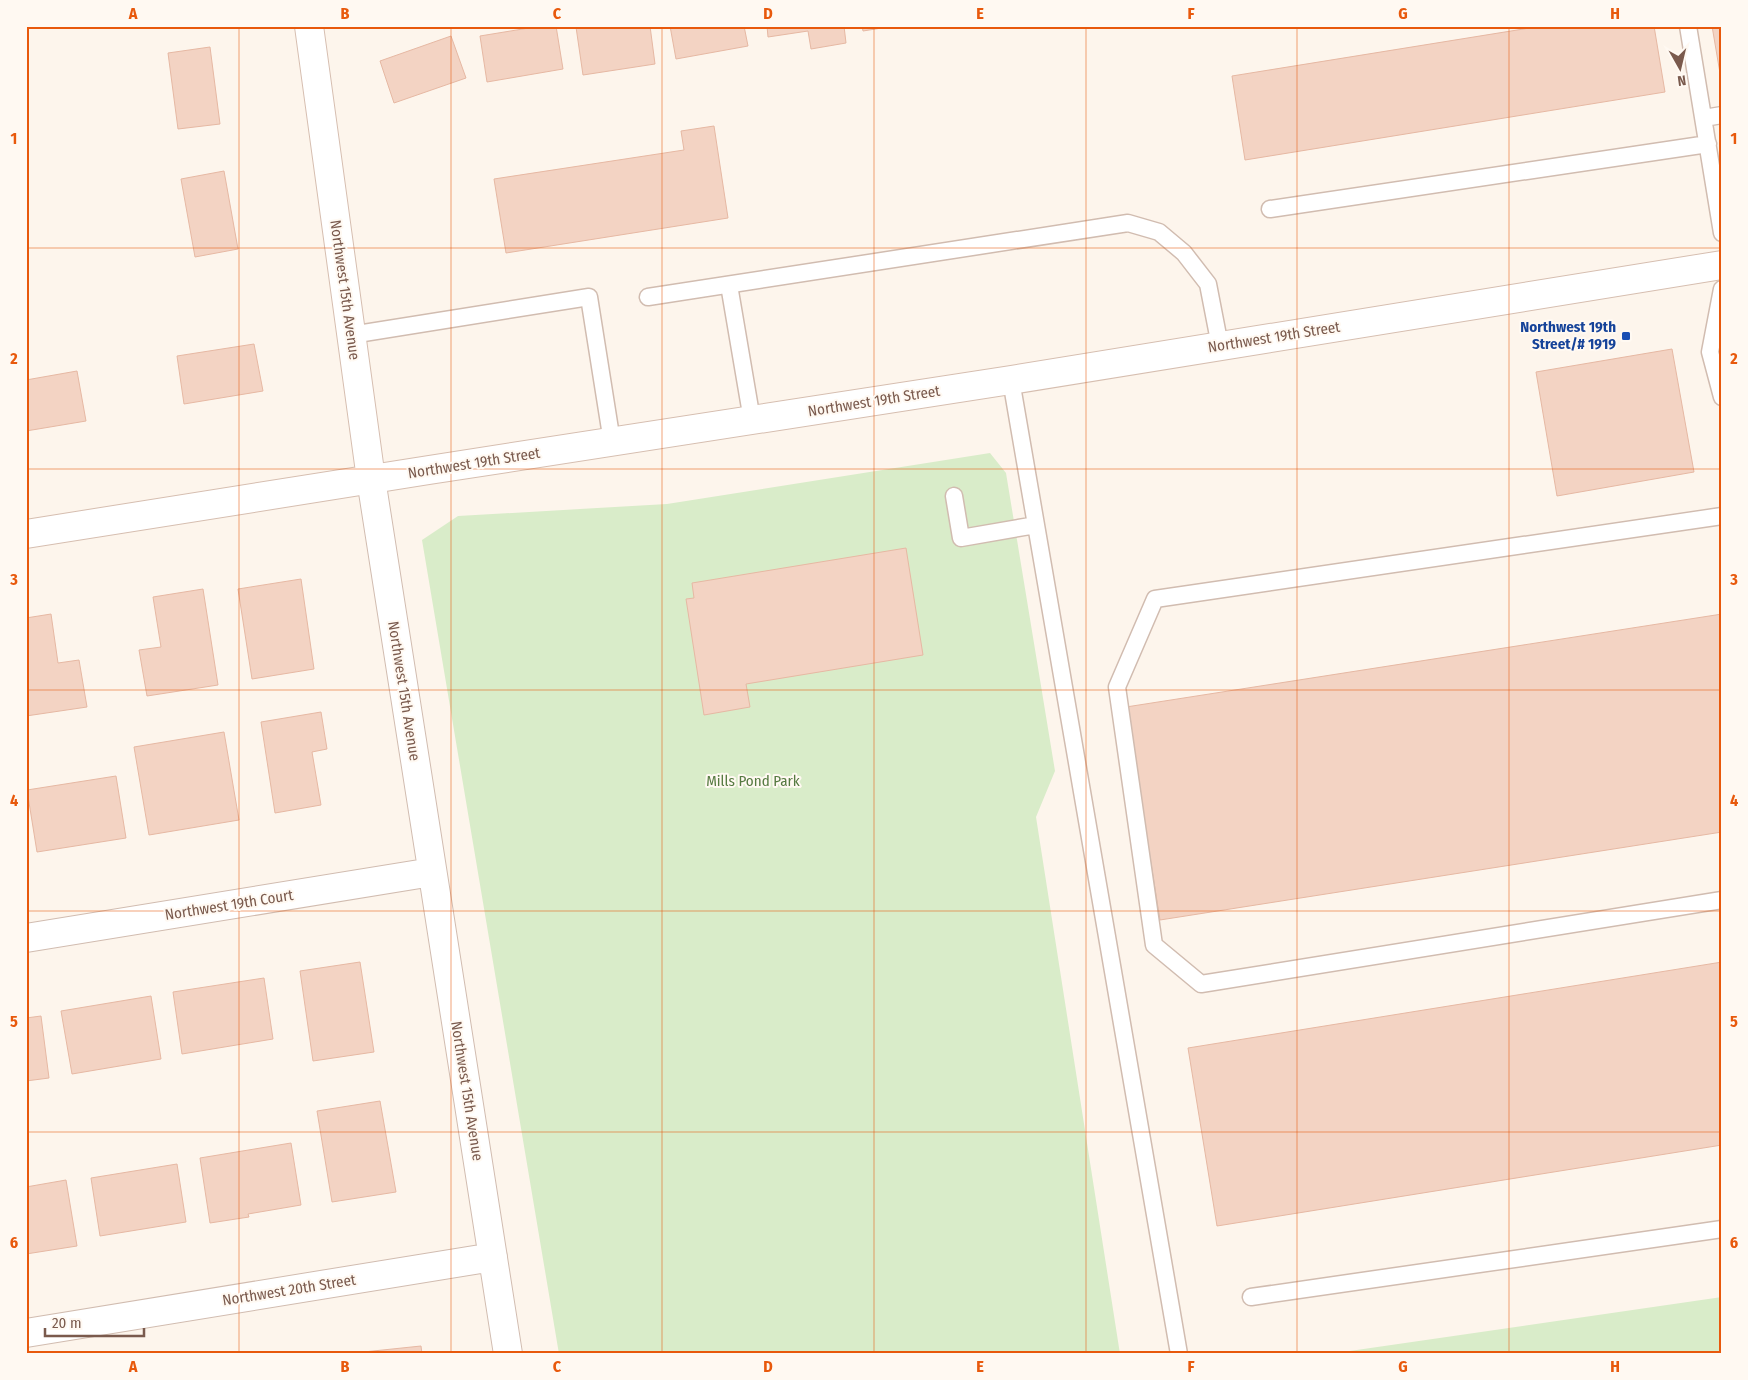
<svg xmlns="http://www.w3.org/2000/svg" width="1748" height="1380" viewBox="0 0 1748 1380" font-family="'Fira Sans Condensed',sans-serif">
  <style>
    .green { fill: #d9ecc9 }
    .building { fill: #f3d3c3; stroke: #e6b8a3 }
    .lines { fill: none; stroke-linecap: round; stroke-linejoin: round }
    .lane-casing { stroke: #d1bcb0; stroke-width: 19 }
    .street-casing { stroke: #d1bcb0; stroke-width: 30 }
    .secondary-casing { stroke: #d6beb0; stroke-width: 30 }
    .lane { stroke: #fff; stroke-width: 16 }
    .street { stroke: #fff; stroke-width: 28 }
    .secondary { stroke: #fff; stroke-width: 28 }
    .grid { fill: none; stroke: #e8590c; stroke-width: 1; stroke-opacity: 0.55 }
    .transit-dot { fill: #1a4fb4; stroke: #fff9f2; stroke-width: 2 }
    .labels { text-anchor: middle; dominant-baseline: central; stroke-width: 4; stroke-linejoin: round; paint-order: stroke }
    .street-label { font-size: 15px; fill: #7a5a4d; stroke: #fff9f2 }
    .transit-label { font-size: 15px; font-weight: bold; fill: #164399; stroke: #fff9f2; text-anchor: end }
    .park-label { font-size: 15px; fill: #567a41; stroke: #fff9f2 }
    .neatline { fill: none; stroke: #e8590c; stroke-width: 2 }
    .grid-label { font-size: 16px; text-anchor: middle; font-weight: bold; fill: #e8590c }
  </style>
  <rect width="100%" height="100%" fill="#fdf5ec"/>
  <path class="green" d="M 990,453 L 1006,473 L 1055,771 L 1036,817 L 1120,1354 L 559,1354 L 422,540 L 458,516 L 667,504 Z
    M 1722,1297 L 1722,1354 L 1329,1354 Z"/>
  <path class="building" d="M 541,26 L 556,26 L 563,69 L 487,82 L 480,36 Z
    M 650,26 L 655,64 L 583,75 L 576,27 Z
    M 670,26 L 744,26 L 748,46 L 676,59 Z
    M 767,26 L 844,26 L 846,43 L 811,49 L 808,31 L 768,37 Z
    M 862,26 L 894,26 L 863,31 Z
    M 1542,26 L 1654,26 L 1665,92 L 1245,160 L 1232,76 Z
    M 1712,26 L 1722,26 L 1722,85 Z
    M 451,36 L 466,78 L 394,103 L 380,61 Z
    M 210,47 L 220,124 L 178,129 L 168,53 Z
    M 714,126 L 728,218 L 506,253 L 494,179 L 684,150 L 681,131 Z
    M 224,171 L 238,249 L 195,257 L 181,179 Z
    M 254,344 L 263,391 L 184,404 L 177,356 Z
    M 1672,349 L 1694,472 L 1557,496 L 1536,372 Z
    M 77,371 L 86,421 L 26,431 L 26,380 Z
    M 906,548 L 923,655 L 746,684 L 750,707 L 704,715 L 686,599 L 694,598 L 692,583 Z
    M 301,579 L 314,669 L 252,679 L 238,589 Z
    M 203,589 L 218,685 L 147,696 L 139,650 L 161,647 L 153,597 Z
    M 51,614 L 58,663 L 79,660 L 87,707 L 26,716 L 26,618 Z
    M 1722,614 L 1722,832 L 1160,920 L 1126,707 Z
    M 321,712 L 327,749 L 312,752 L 321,805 L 275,813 L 261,722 Z
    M 224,732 L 239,820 L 149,835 L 134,747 Z
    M 116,776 L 126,838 L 37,852 L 27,790 Z
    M 360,962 L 374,1052 L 313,1061 L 300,971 Z
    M 1722,962 L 1722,1145 L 1217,1226 L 1188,1048 Z
    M 264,978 L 273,1039 L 182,1054 L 173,992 Z
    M 151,996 L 161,1059 L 72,1074 L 61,1011 Z
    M 41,1016 L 49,1078 L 26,1081 L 26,1018 Z
    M 380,1101 L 396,1192 L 332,1202 L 317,1111 Z
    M 291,1143 L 301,1205 L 248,1214 L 249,1217 L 210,1223 L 200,1158 Z
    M 177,1164 L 186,1222 L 100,1236 L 91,1178 Z
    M 66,1180 L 77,1246 L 26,1254 L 26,1187 Z
    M 421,1346 L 422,1354 L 354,1354 L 354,1353 Z"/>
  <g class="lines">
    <g class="lane-casing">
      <path id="lane" d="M 1688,26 L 1722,233
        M 1704,118 L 1722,115
        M 1270,209 L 1708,144
        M 729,285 L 752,420
        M 1722,289 L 1710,352 L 1722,397
        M 648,297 L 1128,223 L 1159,232 L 1184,253 L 1208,284 L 1220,346
        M 351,335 L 589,297 L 612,442
        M 1011,380 L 1179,1354
        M 954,496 L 961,538 L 1036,525
        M 1722,516 L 1155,599 L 1117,687 L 1154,945 L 1201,984 L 1722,900
        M 1251,1297 L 1722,1229"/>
    </g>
    <g class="street-casing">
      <path id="street" d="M 371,479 L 508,1354
        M 26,938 L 432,872
        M 26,1333 L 493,1257"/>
    </g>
    <g class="secondary-casing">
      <path id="secondary" d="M 309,26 L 371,479
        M 26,534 L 429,470 L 1011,380 L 1722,265"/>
    </g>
    <use href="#lane" class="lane"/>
    <use href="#street" class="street"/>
    <use href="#secondary" class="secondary"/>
  </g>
  <path class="grid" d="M 239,26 L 239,1354M 451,26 L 451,1354M 662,26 L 662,1354M 874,26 L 874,1354M 1086,26 L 1086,1354M 1297,26 L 1297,1354M 1509,26 L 1509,1354M 26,248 L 1722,248M 26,469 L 1722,469M 26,690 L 1722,690M 26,911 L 1722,911M 26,1132 L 1722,1132"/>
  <rect class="transit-dot" x="1621" y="331" width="10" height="10" rx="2.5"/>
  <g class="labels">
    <g class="street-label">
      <text transform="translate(345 290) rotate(82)">Northwest 15th Avenue</text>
      <text transform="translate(1274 337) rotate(-9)">Northwest 19th Street</text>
      <text transform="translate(874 401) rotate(-9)">Northwest 19th Street</text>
      <text transform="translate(474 463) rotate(-9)">Northwest 19th Street</text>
      <text transform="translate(404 691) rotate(81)">Northwest 15th Avenue</text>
      <text transform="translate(229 905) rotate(-9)">Northwest 19th Court</text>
      <text transform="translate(467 1091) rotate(81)">Northwest 15th Avenue</text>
      <text transform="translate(289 1290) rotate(-9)">Northwest 20th Street</text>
    </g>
    <g class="transit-label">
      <text x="1616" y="327">Northwest 19th<tspan x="1616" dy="17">Street/# 1919</tspan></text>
    </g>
    <g class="park-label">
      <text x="753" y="781">Mills Pond Park</text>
    </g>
  </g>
  <rect width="1748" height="1380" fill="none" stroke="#fff9f2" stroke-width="55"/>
  <g transform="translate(1680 68) rotate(172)" stroke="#fff9f2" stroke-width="4" paint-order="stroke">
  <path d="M0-4L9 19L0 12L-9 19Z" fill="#7a5a4d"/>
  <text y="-8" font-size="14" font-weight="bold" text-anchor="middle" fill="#7a5a4d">N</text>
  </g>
  <path d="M45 1328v8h99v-8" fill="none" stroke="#7a5a4d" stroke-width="2.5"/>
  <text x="52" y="1328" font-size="15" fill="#7a5a4d" stroke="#fff9f2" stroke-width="4" paint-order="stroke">20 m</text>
  <rect x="28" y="28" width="1692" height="1324" class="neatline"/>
  <g class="grid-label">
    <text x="133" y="19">A</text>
    <text x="345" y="19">B</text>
    <text x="557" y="19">C</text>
    <text x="768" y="19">D</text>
    <text x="980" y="19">E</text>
    <text x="1191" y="19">F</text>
    <text x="1403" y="19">G</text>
    <text x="1615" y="19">H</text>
    <text x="14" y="144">1</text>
    <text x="1734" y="144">1</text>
    <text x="14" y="364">2</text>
    <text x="1734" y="364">2</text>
    <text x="14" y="585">3</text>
    <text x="1734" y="585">3</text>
    <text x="14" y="806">4</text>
    <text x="1734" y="806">4</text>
    <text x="14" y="1027">5</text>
    <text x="1734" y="1027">5</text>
    <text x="14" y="1248">6</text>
    <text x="1734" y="1248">6</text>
    <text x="133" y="1372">A</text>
    <text x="345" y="1372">B</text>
    <text x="557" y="1372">C</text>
    <text x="768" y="1372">D</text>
    <text x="980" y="1372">E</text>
    <text x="1191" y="1372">F</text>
    <text x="1403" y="1372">G</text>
    <text x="1615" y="1372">H</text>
  </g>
</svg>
